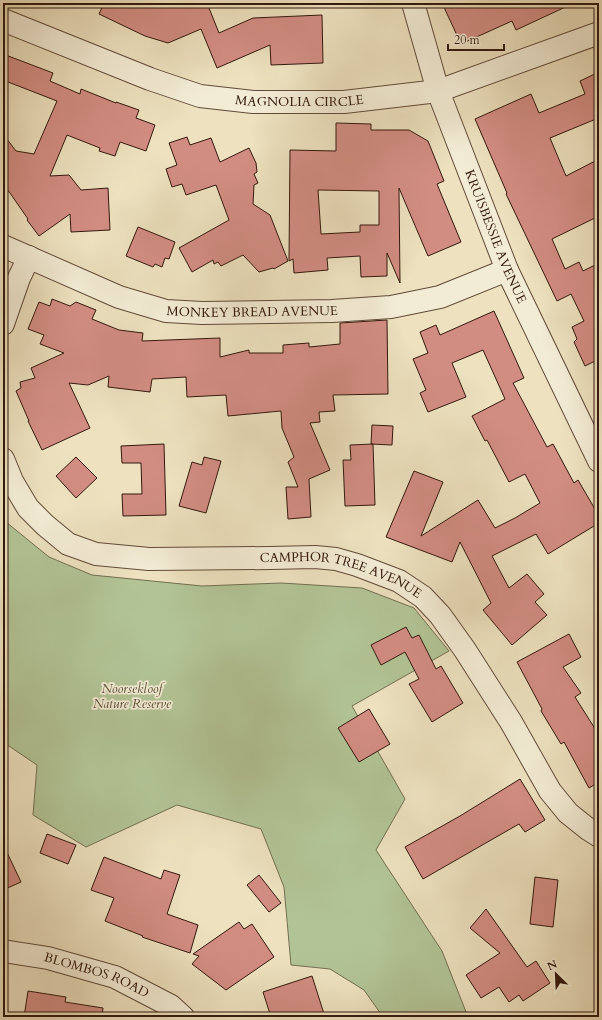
<svg xmlns="http://www.w3.org/2000/svg" width="602" height="1020" viewBox="0 0 602 1020" font-family="Cardo,serif">
  <style>
    .green { fill: #b2c496; stroke: #726e52 }
    .building { fill: #d28d83; stroke: #33180d; fill-rule: evenodd }
    .lines { fill: none; stroke-linecap: round; stroke-linejoin: round }
    .street-casing { stroke: #624a3a; stroke-width: 24 }
    .street { stroke: #f3ecd5; stroke-width: 22 }
    .labels { text-anchor: middle; dominant-baseline: central; stroke-width: 3.5; stroke-linejoin: round; paint-order: stroke }
    .street-label { font-size: 13px; fill: #33180d; stroke: #f3ecd5 }
    .park-label { font-size: 13px; font-style: italic; fill: #594c36; stroke: #f3ecd5 }
  </style>
  <rect width="100%" height="100%" fill="#ede1bf"/>
  <filter id="stains"><feTurbulence type="fractalNoise" baseFrequency=".005" numOctaves="4"/><feColorMatrix values="0 0 0 0 .2 0 0 0 0 .09 0 0 0 0 .02 0 0 0 .5 -.17"/></filter>
  <radialGradient id="worn" r=".72"><stop offset=".6" stop-color="#630" stop-opacity="0"/><stop offset="1" stop-color="#630" stop-opacity=".3"/></radialGradient>
  <path class="green" d="M 3,521 L 6,522 L 49,557 L 92,575 L 202,586 L 281,583 L 362,588 L 414,608 L 449,651 L 352,706 L 405,799 L 376,850 L 442,951 L 468,1017 L 383,1017 L 364,990 L 330,969 L 291,965 L 284,887 L 261,829 L 177,805 L 86,847 L 33,815 L 37,765 L 3,742 Z"/>
  <path class="building" d="M 104,3 L 207,3 L 219,33 L 253,18 L 322,15 L 323,63 L 271,65 L 270,45 L 217,68 L 201,29 L 168,43 L 145,36 L 99,14 Z
    M 442,3 L 574,3 L 516,30 L 512,21 L 461,44 Z
    M 3,54 L 53,73 L 50,81 L 80,94 L 81,89 L 116,103 L 116,102 L 139,110 L 136,118 L 155,125 L 146,151 L 120,142 L 115,156 L 99,151 L 100,148 L 67,135 L 50,176 L 69,175 L 81,190 L 108,188 L 110,230 L 71,232 L 70,214 L 39,236 L 27,220 L 28,219 L 3,183 L 3,134 L 16,151 L 34,154 L 57,101 L 3,80 Z
    M 599,72 L 599,126 L 596,119 L 550,138 L 566,176 L 599,159 L 599,216 L 552,239 L 565,269 L 579,262 L 583,271 L 599,263 L 599,359 L 585,366 L 574,342 L 577,339 L 572,327 L 584,321 L 571,294 L 557,301 L 506,194 L 507,193 L 475,119 L 531,94 L 539,113 L 585,94 L 580,81 Z
    M 336,123 L 371,124 L 371,130 L 409,130 L 428,141 L 444,181 L 437,184 L 461,242 L 428,256 L 399,188 L 400,283 L 387,253 L 387,276 L 361,277 L 360,256 L 327,258 L 328,270 L 294,273 L 293,259 L 289,261 L 290,150 L 336,151 ZM 318,190 L 379,191 L 379,225 L 360,225 L 360,232 L 321,234 Z
    M 187,137 L 190,145 L 211,138 L 220,162 L 249,148 L 256,163 L 257,172 L 254,174 L 258,183 L 254,185 L 253,204 L 270,215 L 288,261 L 274,269 L 273,268 L 259,272 L 243,255 L 221,266 L 218,262 L 214,264 L 213,260 L 192,272 L 179,248 L 229,220 L 216,185 L 186,195 L 182,184 L 172,187 L 166,169 L 177,165 L 169,143 Z
    M 138,227 L 175,242 L 169,259 L 165,258 L 162,267 L 155,264 L 153,267 L 126,256 Z
    M 52,299 L 70,306 L 76,302 L 96,310 L 92,319 L 119,330 L 143,333 L 142,341 L 220,338 L 220,357 L 249,350 L 249,353 L 283,353 L 283,345 L 309,343 L 309,347 L 340,344 L 340,323 L 387,320 L 388,394 L 333,395 L 335,411 L 319,412 L 320,422 L 310,423 L 330,470 L 309,479 L 311,517 L 288,519 L 286,487 L 298,487 L 288,462 L 294,457 L 282,428 L 281,411 L 228,416 L 226,395 L 187,397 L 186,377 L 152,379 L 150,392 L 108,387 L 109,376 L 88,385 L 69,383 L 90,428 L 42,450 L 28,421 L 29,421 L 16,391 L 21,388 L 20,382 L 35,378 L 31,368 L 64,353 L 40,344 L 44,335 L 28,329 L 39,302 L 50,306 Z
    M 494,311 L 524,378 L 513,383 L 547,447 L 553,444 L 574,483 L 578,480 L 599,516 L 599,523 L 548,554 L 536,534 L 492,556 L 509,588 L 527,574 L 544,594 L 535,602 L 547,615 L 512,645 L 483,610 L 491,603 L 460,542 L 452,562 L 386,537 L 414,471 L 443,482 L 421,536 L 478,500 L 495,528 L 515,518 L 540,503 L 525,474 L 509,482 L 487,440 L 485,441 L 472,416 L 505,399 L 483,350 L 452,363 L 466,397 L 428,412 L 420,393 L 426,390 L 413,359 L 428,353 L 420,332 L 436,325 L 440,335 Z
    M 372,425 L 393,426 L 392,445 L 371,444 Z
    M 164,444 L 166,515 L 123,516 L 122,494 L 142,494 L 141,463 L 122,463 L 121,446 Z
    M 373,444 L 375,505 L 345,506 L 343,460 L 351,460 L 350,445 Z
    M 76,457 L 97,478 L 76,498 L 56,476 Z
    M 204,457 L 221,461 L 206,513 L 179,506 L 192,462 L 202,465 Z
    M 406,627 L 412,638 L 419,635 L 436,669 L 441,666 L 463,703 L 432,722 L 409,684 L 419,679 L 405,652 L 381,665 L 371,645 Z
    M 569,634 L 581,657 L 563,667 L 581,693 L 575,697 L 599,735 L 599,782 L 589,788 L 564,742 L 561,744 L 541,711 L 542,709 L 517,662 Z
    M 369,709 L 390,744 L 359,762 L 338,728 Z
    M 520,779 L 545,820 L 525,832 L 519,824 L 423,879 L 405,847 L 460,816 Z
    M 47,834 L 76,845 L 68,864 L 40,853 Z
    M 3,844 L 21,882 L 3,890 Z
    M 104,857 L 161,879 L 164,870 L 180,875 L 167,914 L 198,925 L 190,953 L 142,937 L 143,936 L 105,921 L 114,898 L 91,890 Z
    M 259,875 L 281,903 L 269,912 L 247,885 Z
    M 535,877 L 558,880 L 553,927 L 530,924 Z
    M 486,909 L 527,967 L 536,961 L 550,983 L 523,1001 L 519,995 L 509,1002 L 499,987 L 481,998 L 466,975 L 500,953 L 470,928 Z
    M 239,922 L 244,929 L 252,924 L 274,957 L 226,990 L 192,964 L 199,956 L 193,954 Z
    M 312,976 L 325,1017 L 271,1017 L 263,992 Z
    M 28,991 L 66,997 L 65,1002 L 103,1008 L 102,1017 L 24,1017 Z"/>
  <g class="lines">
    <g class="street-casing">
      <g id="street">
        <path id="s1" d="M 413,3 L 438,91 L 507,270 L 599,461"/>
        <path id="s2" d="M 3,20 L 150,79 L 200,96 L 253,102 L 344,102 L 438,91 L 599,33"/>
        <path id="s3" d="M 3,246 L 119,297 L 166,311 L 202,313 L 332,311 L 391,307 L 440,297 L 507,270"/>
        <path d="M 3,324 L 19,278 L 29,257"/>
        <path id="s4" d="M 3,459 L 12,481 L 28,508 L 45,525 L 68,544 L 96,554 L 149,559 L 270,558 L 315,557 L 336,559 L 357,565 L 399,581 L 423,597 L 440,615 L 465,650 L 511,722 L 550,791 L 568,813 L 588,829 L 599,836"/>
        <path id="s5" d="M 3,951 L 48,958 L 115,977 L 171,1006 L 183,1017"/>
      </g>
    </g>
    <use href="#street" class="street"/>
  </g>
  <g class="labels">
    <g class="street-label">
      <text stroke="none"><textPath href="#s2" startOffset="311">MAGNOLIA CIRCLE</textPath></text>
      <text stroke="none"><textPath href="#s1" startOffset="248">KRUISBESSIE AVENUE</textPath></text>
      <text stroke="none"><textPath href="#s3" startOffset="262">MONKEY BREAD AVENUE</textPath></text>
      <text stroke="none"><textPath href="#s4" startOffset="387">CAMPHOR TREE AVENUE</textPath></text>
      <text stroke="none"><textPath href="#s5" startOffset="97">BLOMBOS ROAD</textPath></text>
    </g>
    <g class="park-label">
      <text x="132" y="689">Noorsekloof<tspan x="132" dy="15">Nature Reserve</tspan></text>
    </g>
  </g>
  <rect width="602" height="1020" fill="none" stroke="#ede1bf" stroke-width="16"/>
  <rect x="4" y="4" width="594" height="1012" fill="none" stroke="#33180d" stroke-width="2"/>
  <rect x="8" y="8" width="586" height="1004" fill="none" stroke="#33180d"/>
  <g transform="translate(556 974) rotate(336)" stroke="#f3ecd5" stroke-width="3" paint-order="stroke">
  <path d="M0-3L7 15L0 10L-7 15Z" fill="#33180d"/>
  <text y="-6" font-size="11" font-weight="bold" text-anchor="middle" fill="#33180d">N</text>
  </g>
  <path d="M448 44v6h56v-6" fill="none" stroke="#33180d" stroke-width="2"/>
  <text x="454" y="44" font-size="12" fill="#33180d" stroke="#f3ecd5" stroke-width="3" paint-order="stroke">20 m</text>
  <rect width="100%" height="100%" filter="url(#stains)"/>
  <rect width="100%" height="100%" fill="url(#worn)"/>
</svg>
